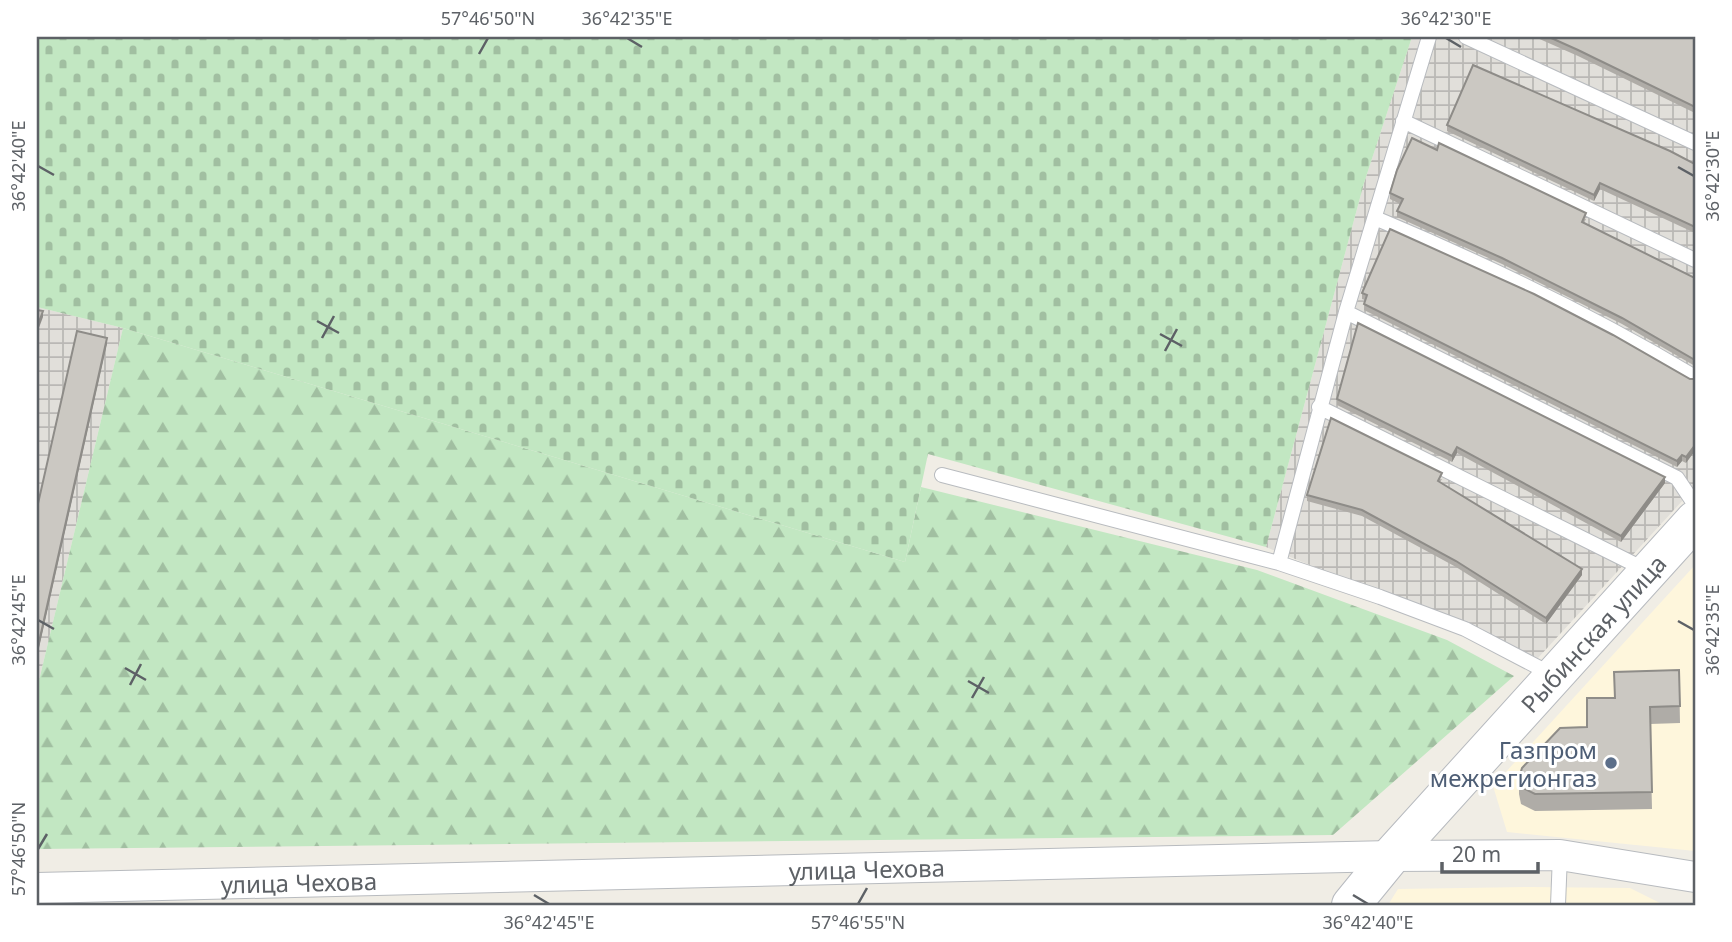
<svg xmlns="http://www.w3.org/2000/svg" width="1732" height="942" viewBox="0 0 1732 942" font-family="'Noto Sans',sans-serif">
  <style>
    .commercial { fill: #fef6dc }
    .industrial { fill: url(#industrial-grid) }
    .forest { fill: url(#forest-firs) }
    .cemetery { fill: url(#cemetery-stones) }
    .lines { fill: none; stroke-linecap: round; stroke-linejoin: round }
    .lane-casing { stroke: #b8bbbf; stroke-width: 16 }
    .street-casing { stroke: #b8bbbf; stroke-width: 32 }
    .secondary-casing { stroke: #b7babf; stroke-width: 40 }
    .lane { stroke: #fff; stroke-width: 14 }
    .street { stroke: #fff; stroke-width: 30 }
    .secondary { stroke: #fff; stroke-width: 38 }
    .wall { fill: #afaca7 }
    .shaded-wall { fill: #8e8c88 }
    .building { fill: #cbc8c2; stroke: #8e8c88; stroke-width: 2 }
    .ticks { fill: none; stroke: #5d6166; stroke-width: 2.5 }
    .service-dot { fill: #5c6f8a; stroke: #fff; stroke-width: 2.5 }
    .labels { text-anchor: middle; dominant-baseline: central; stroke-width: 6; stroke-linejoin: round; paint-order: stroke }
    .street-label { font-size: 24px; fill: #5d6166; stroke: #fff }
    .service-label { font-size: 24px; fill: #4e5e75; stroke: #fff; text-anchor: end }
    .neatline { fill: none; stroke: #5d6166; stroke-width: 2.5 }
    .ticks-label { font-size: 18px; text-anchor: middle; fill: #5d6166 }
  </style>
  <defs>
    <pattern id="industrial-grid" width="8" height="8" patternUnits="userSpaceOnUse" patternTransform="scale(1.75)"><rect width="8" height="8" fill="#e1dfda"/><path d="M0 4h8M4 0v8" fill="none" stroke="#bab8b5"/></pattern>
    <pattern id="forest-firs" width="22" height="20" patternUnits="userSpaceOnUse" patternTransform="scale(1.75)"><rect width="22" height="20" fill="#c2e7c2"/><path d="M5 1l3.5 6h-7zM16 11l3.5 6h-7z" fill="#a1bfa1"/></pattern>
    <pattern id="cemetery-stones" width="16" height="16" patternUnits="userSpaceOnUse" patternTransform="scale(1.75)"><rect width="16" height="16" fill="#c2e7c2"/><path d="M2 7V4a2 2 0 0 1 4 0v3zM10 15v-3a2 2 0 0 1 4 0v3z" fill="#a1bfa1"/></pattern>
  </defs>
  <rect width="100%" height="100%" fill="#f0ede5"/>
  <path class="commercial" d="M 1695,565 L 1695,851 L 1507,832 L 1493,786 Z
    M 1530,887 L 1630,888 L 1664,905 L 1388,905 L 1398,889 Z"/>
  <path class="industrial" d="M 1412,37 L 1695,37 L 1695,487 L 1538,658 L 1266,547 L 1364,183 Z
    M 37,307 L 123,328 L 37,689 Z"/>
  <path class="forest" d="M 123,328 L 905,562 L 921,487 L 1257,570 L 1447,640 L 1514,676 L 1333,835 L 37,849 L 37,689 Z"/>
  <path class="cemetery" d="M 37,37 L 1412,37 L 1364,183 L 1266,547 L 928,454 L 905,562 L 123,328 L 37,307 Z"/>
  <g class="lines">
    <g class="lane-casing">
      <path id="lane" d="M 1429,37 L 1346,312 L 1279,563 L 1380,597 L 1465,629 L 1553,675
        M 1466,37 L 1695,143
        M 1403,121 L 1695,260
        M 1375,218 C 1485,264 1593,316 1695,377
        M 1346,312 L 1677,478 L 1695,505
        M 1319,407 L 1648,571
        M 942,475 L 1279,563
        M 1558,905 L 1560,855"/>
    </g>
    <g class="street-casing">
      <g id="street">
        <path id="s1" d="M 37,888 L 1391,856 L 1560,855 L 1695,877"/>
      </g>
    </g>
    <g class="secondary-casing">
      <g id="secondary">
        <path id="s2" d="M 1351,905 L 1391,856 L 1695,520"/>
      </g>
    </g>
    <use href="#lane" class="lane"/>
    <use href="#street" class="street"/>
    <use href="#secondary" class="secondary"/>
  </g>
  <path class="wall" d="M 1535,37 L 1695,37 L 1695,113 L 1578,56 Z
    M 1447,125 L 1695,164 L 1695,233 L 1600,189 L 1594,201 L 1447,131 Z
    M 1437,150 L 1586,219 L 1584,223 L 1695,278 L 1695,366 L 1622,324 L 1502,264 L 1397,217 L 1397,211 L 1400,204 L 1390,199 L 1390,193 Z
    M 1362,293 L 1690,379 L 1686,463 L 1682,461 L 1677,467 L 1364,310 L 1365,300 L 1362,299 Z
    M 1337,399 L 1665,483 L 1621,542 L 1457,453 L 1452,462 L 1337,405 Z
    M 1442,479 L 1440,482 L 1582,575 L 1546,624 L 1456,567 L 1362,516 L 1307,501 L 1307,495 Z
    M 1679,670 L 1680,723 L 1650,724 L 1652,809 L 1535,811 L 1521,804 L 1519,794 L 1519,778 L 1587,727 L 1615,698 Z"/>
  <path class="shaded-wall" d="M 1600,183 L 1600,189 L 1594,201 L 1594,195 Z
    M 43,311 L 43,317 L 37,333 L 37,327 Z
    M 107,338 L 107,344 L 37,657 L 37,651 Z
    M 1695,445 L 1695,451 L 1686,463 L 1686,457 Z
    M 1457,447 L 1457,453 L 1452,462 L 1452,456 Z
    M 1682,455 L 1682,461 L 1677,467 L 1677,461 Z
    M 1665,477 L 1665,483 L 1621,542 L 1621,536 Z
    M 1582,569 L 1582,575 L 1546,624 L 1546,618 Z"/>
  <path class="building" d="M 1549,37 L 1695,37 L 1695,107 L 1578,50 Z
    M 1473,65 L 1670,151 L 1695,164 L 1695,227 L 1600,183 L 1594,195 L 1447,125 Z
    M 1412,138 L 1437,150 L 1439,143 L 1586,213 L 1582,222 L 1695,278 L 1695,360 L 1622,318 L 1502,258 L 1397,211 L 1403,199 L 1390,193 L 1397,170 Z
    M 1390,229 L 1534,294 L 1613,335 L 1690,379 L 1695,379 L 1695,445 L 1686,457 L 1682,455 L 1677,461 L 1364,304 L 1367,295 L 1362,293 Z
    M 37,310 L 43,311 L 37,327 Z
    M 1358,323 L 1665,477 L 1621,536 L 1457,447 L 1452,456 L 1337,399 Z
    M 77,331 L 107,338 L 37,651 L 37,508 Z
    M 1331,418 L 1442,473 L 1438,481 L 1582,569 L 1546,618 L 1456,561 L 1362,510 L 1307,495 Z
    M 1679,670 L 1680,706 L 1650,707 L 1652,792 L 1535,794 L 1521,787 L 1519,778 L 1522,768 L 1560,728 L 1587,727 L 1587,698 L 1615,698 L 1614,672 Z"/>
  <path class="ticks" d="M 627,38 L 642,47M 1446,38 L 1461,47M 479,54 L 488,38M 38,166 L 54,175M 1678,167 L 1694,176M 317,321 L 339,333M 1160,334 L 1182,346M 322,338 L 334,316M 1165,351 L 1177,329M 38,620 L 54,629M 1678,621 L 1694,630M 125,668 L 146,680M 968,681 L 989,693M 130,685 L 141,664M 972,698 L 984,677M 38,849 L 47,834M 534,895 L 549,904M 1353,895 L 1368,904M 858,904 L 867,888"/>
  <circle class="service-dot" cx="1611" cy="763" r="7"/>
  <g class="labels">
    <g class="street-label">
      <text stroke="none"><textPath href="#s2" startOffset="364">Рыбинская улица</textPath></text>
      <text stroke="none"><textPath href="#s1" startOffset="830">улица Чехова</textPath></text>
      <text stroke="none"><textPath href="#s1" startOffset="262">улица Чехова</textPath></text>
    </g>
    <g class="service-label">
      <text x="1597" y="749">Газпром<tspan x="1597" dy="28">межрегионгаз</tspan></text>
    </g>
  </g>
  <rect width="1732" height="942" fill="none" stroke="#ffffff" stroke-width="77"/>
  <path d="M1442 862v10h96v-10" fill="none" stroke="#5d6166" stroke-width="3.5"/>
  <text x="1452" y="862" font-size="21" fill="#5d6166" stroke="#ffffff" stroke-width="5" paint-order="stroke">20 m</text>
  <rect x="38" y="38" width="1656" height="866" class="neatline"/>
  <g class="ticks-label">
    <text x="488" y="25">57°46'50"N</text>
    <text x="627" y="25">36°42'35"E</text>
    <text x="1446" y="25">36°42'30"E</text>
    <text transform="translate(19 166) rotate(-90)" y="6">36°42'40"E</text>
    <text transform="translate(1713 176) rotate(-90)" y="6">36°42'30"E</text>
    <text transform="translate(19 620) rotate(-90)" y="6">36°42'45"E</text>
    <text transform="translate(1713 630) rotate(-90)" y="6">36°42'35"E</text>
    <text transform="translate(19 849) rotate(-90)" y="6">57°46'50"N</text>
    <text x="549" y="929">36°42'45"E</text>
    <text x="858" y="929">57°46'55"N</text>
    <text x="1368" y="929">36°42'40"E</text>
  </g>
</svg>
